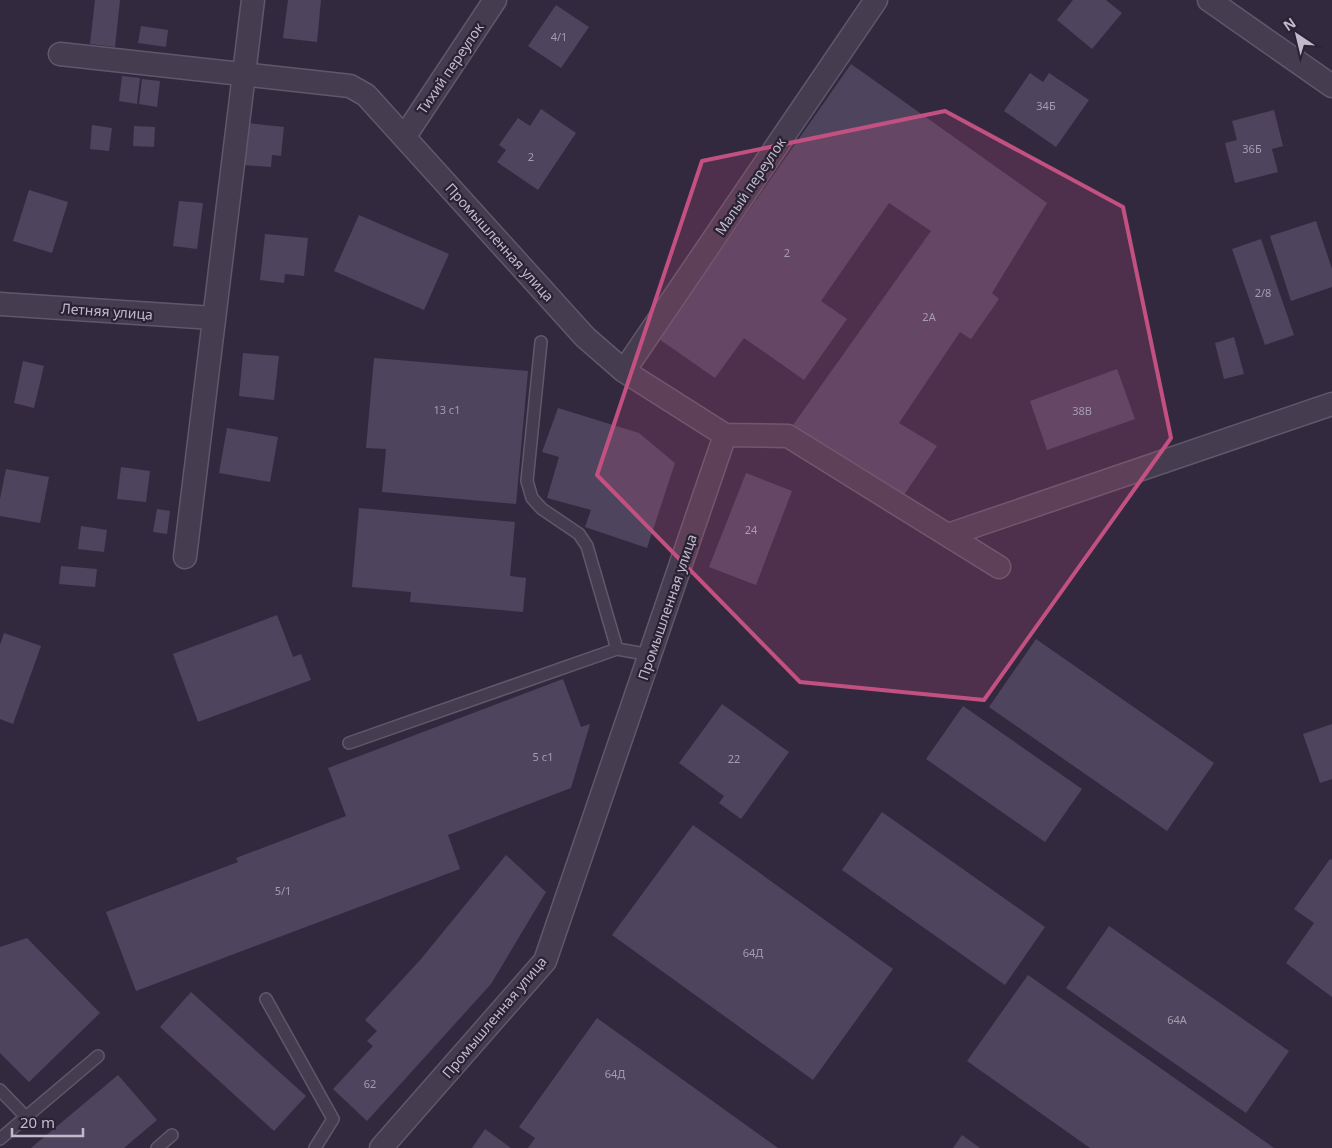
<svg xmlns="http://www.w3.org/2000/svg" width="1332" height="1148" viewBox="0 0 1332 1148" font-family="'Noto Sans',sans-serif">
  <style>
    .building { fill: #4e445d }
    .lines { fill: none; stroke-linecap: round; stroke-linejoin: round }
    .service-casing { stroke: #60586a; stroke-width: 14 }
    .minor-casing { stroke: #60586a; stroke-width: 25 }
    .service { stroke: #453d4f; stroke-width: 11 }
    .minor { stroke: #453d4f; stroke-width: 22 }
    .marked { fill: #c25182; fill-opacity: 0.2; stroke: #c25182; stroke-width: 4; stroke-linejoin: round }
    .labels { text-anchor: middle; dominant-baseline: central; stroke-width: 4.5; stroke-linejoin: round; paint-order: stroke }
    .number-label { font-size: 11px; fill: #a59caf }
    .street-label { font-size: 14px; fill: #c2baca; stroke: #2a2235 }
  </style>
  <rect width="100%" height="100%" fill="#33293f"/>
  <path class="building" d="M 95,0 L 120,0 L 115,47 L 90,44 Z
    M 288,0 L 321,0 L 317,42 L 283,38 Z
    M 1073,0 L 1106,0 L 1122,13 L 1092,49 L 1057,20 Z
    M 556,5 L 589,27 L 561,68 L 528,46 Z
    M 141,26 L 168,30 L 166,47 L 138,43 Z
    M 851,64 L 1047,203 L 992,293 L 999,299 L 971,339 L 960,332 L 899,423 L 937,446 L 902,498 L 793,425 L 931,231 L 889,203 L 821,301 L 847,319 L 804,380 L 744,338 L 715,378 L 659,339 Z
    M 1030,73 L 1043,82 L 1049,73 L 1089,100 L 1056,147 L 1004,111 Z
    M 122,76 L 140,78 L 137,104 L 119,101 Z
    M 142,79 L 160,81 L 157,107 L 139,104 Z
    M 541,109 L 576,133 L 538,190 L 497,162 L 506,150 L 499,145 L 518,118 L 530,126 Z
    M 1274,110 L 1283,146 L 1272,149 L 1278,172 L 1235,183 L 1225,143 L 1237,140 L 1232,121 Z
    M 247,123 L 284,127 L 281,156 L 272,155 L 271,167 L 243,165 Z
    M 92,125 L 112,128 L 109,151 L 90,149 Z
    M 134,126 L 155,127 L 154,147 L 133,146 Z
    M 29,190 L 68,202 L 52,253 L 13,241 Z
    M 179,201 L 203,203 L 197,249 L 173,246 Z
    M 359,215 L 449,254 L 424,310 L 334,271 Z
    M 1316,221 L 1332,269 L 1332,287 L 1291,301 L 1270,236 Z
    M 265,234 L 308,238 L 304,276 L 285,274 L 284,283 L 260,280 Z
    M 1261,239 L 1294,335 L 1265,345 L 1232,249 Z
    M 1234,337 L 1244,374 L 1224,379 L 1215,343 Z
    M 243,353 L 279,356 L 274,400 L 239,396 Z
    M 374,358 L 528,371 L 516,504 L 382,492 L 386,449 L 366,448 Z
    M 23,361 L 44,366 L 34,408 L 14,403 Z
    M 1117,369 L 1135,419 L 1047,450 L 1030,401 Z
    M 558,408 L 639,433 L 675,463 L 647,548 L 585,527 L 591,510 L 547,498 L 559,457 L 542,452 Z
    M 227,428 L 278,437 L 270,482 L 219,473 Z
    M 121,467 L 150,471 L 146,502 L 117,499 Z
    M 6,469 L 49,477 L 40,523 L 0,516 L 0,499 Z
    M 746,473 L 792,491 L 756,585 L 709,567 Z
    M 359,508 L 515,522 L 510,576 L 526,578 L 523,612 L 410,602 L 411,592 L 352,587 Z
    M 157,509 L 170,511 L 167,534 L 153,532 Z
    M 81,526 L 107,530 L 104,552 L 78,549 Z
    M 61,566 L 97,569 L 95,587 L 59,584 Z
    M 277,615 L 293,657 L 301,654 L 311,680 L 198,722 L 173,654 Z
    M 4,633 L 41,646 L 13,724 L 0,719 L 0,645 Z
    M 1036,639 L 1214,763 L 1167,831 L 989,707 Z
    M 563,679 L 581,727 L 590,724 L 571,788 L 448,835 L 460,869 L 136,991 L 106,912 L 238,862 L 236,858 L 346,816 L 328,768 Z
    M 722,704 L 789,752 L 741,819 L 719,803 L 724,796 L 679,763 Z
    M 963,706 L 1082,789 L 1045,842 L 926,759 Z
    M 1332,724 L 1332,779 L 1320,783 L 1303,734 Z
    M 882,812 L 1045,927 L 1005,985 L 842,870 Z
    M 693,825 L 893,969 L 813,1080 L 612,935 Z
    M 506,855 L 546,892 L 491,984 L 367,1121 L 333,1089 L 373,1046 L 367,1041 L 377,1031 L 365,1020 L 421,959 Z
    M 1330,859 L 1332,860 L 1332,997 L 1286,963 L 1314,923 L 1294,909 Z
    M 1109,926 L 1289,1051 L 1246,1113 L 1066,988 Z
    M 27,938 L 100,1013 L 29,1082 L 0,1053 L 0,947 Z
    M 1028,975 L 1274,1148 L 1090,1148 L 967,1061 Z
    M 191,992 L 306,1096 L 274,1131 L 160,1027 Z
    M 597,1018 L 778,1148 L 528,1148 L 535,1138 L 519,1127 Z
    M 118,1075 L 157,1120 L 124,1148 L 31,1148 Z
    M 485,1129 L 511,1148 L 472,1148 Z
    M 962,1135 L 980,1148 L 953,1148 Z"/>
  <g class="lines">
    <g class="service-casing">
      <path id="service" d="M 541,342 L 527,481 L 532,498 L 542,509 L 579,534 L 587,546 L 617,649
        M 349,743 L 617,649 L 651,655
        M 266,999 L 333,1119 L 315,1148
        M 0,1090 L 26,1117
        M 0,1139 L 98,1056
        M 157,1148 L 172,1135"/>
    </g>
    <g class="minor-casing">
      <path id="minor" d="M 1209,0 L 1332,86
        M 60,54 L 350,86 L 366,95 L 585,337 L 624,371 L 725,435
        M 405,136 L 495,0
        M 0,304 L 213,318
        M 624,371 L 876,0
        M 725,435 L 788,436 L 999,567
        M 948,535 L 1332,404
        M 185,557 L 253,0
        M 381,1148 L 545,961 L 725,435"/>
    </g>
    <use href="#service" class="service"/>
    <use href="#minor" class="minor"/>
  </g>
  <path class="marked" d="M 945,111 L 1123,207 L 1171,438 L 984,700 L 800,682 L 597,475 L 702,161 Z"/>
  <g class="labels">
    <g class="number-label">
      <text x="559" y="36">4/1</text>
      <text x="1046" y="105">34Б</text>
      <text x="1252" y="148">36Б</text>
      <text x="531" y="156">2</text>
      <text x="787" y="252">2</text>
      <text x="1263" y="292">2/8</text>
      <text x="929" y="316">2А</text>
      <text x="447" y="409">13 с1</text>
      <text x="1082" y="410">38В</text>
      <text x="751" y="529">24</text>
      <text x="543" y="756">5 с1</text>
      <text x="734" y="758">22</text>
      <text x="283" y="890">5/1</text>
      <text x="753" y="952">64Д</text>
      <text x="1177" y="1019">64А</text>
      <text x="615" y="1073">64Д</text>
      <text x="370" y="1083">62</text>
    </g>
    <g class="street-label">
      <text transform="translate(450 68) rotate(-56)">Тихий переулок</text>
      <text transform="translate(750 186) rotate(-56)">Малый переулок</text>
      <text transform="translate(500 242) rotate(48)">Промышленная улица</text>
      <text transform="translate(107 311) rotate(4)">Летняя улица</text>
      <text transform="translate(667 607) rotate(-71)">Промышленная улица</text>
      <text transform="translate(494 1017) rotate(-50)">Промышленная улица</text>
    </g>
  </g>
  <g transform="translate(1297 35) rotate(325)" stroke="#2a2235" stroke-width="4" paint-order="stroke">
  <path d="M0-4L9 19L0 12L-9 19Z" fill="#c2baca"/>
  <text y="-8" font-size="14" font-weight="bold" text-anchor="middle" fill="#c2baca">N</text>
  </g>
  <path d="M12 1128v8h71v-8" fill="none" stroke="#c2baca" stroke-width="2.5"/>
  <text x="20" y="1128" font-size="15" fill="#c2baca" stroke="#2a2235" stroke-width="4" paint-order="stroke">20 m</text>
</svg>
